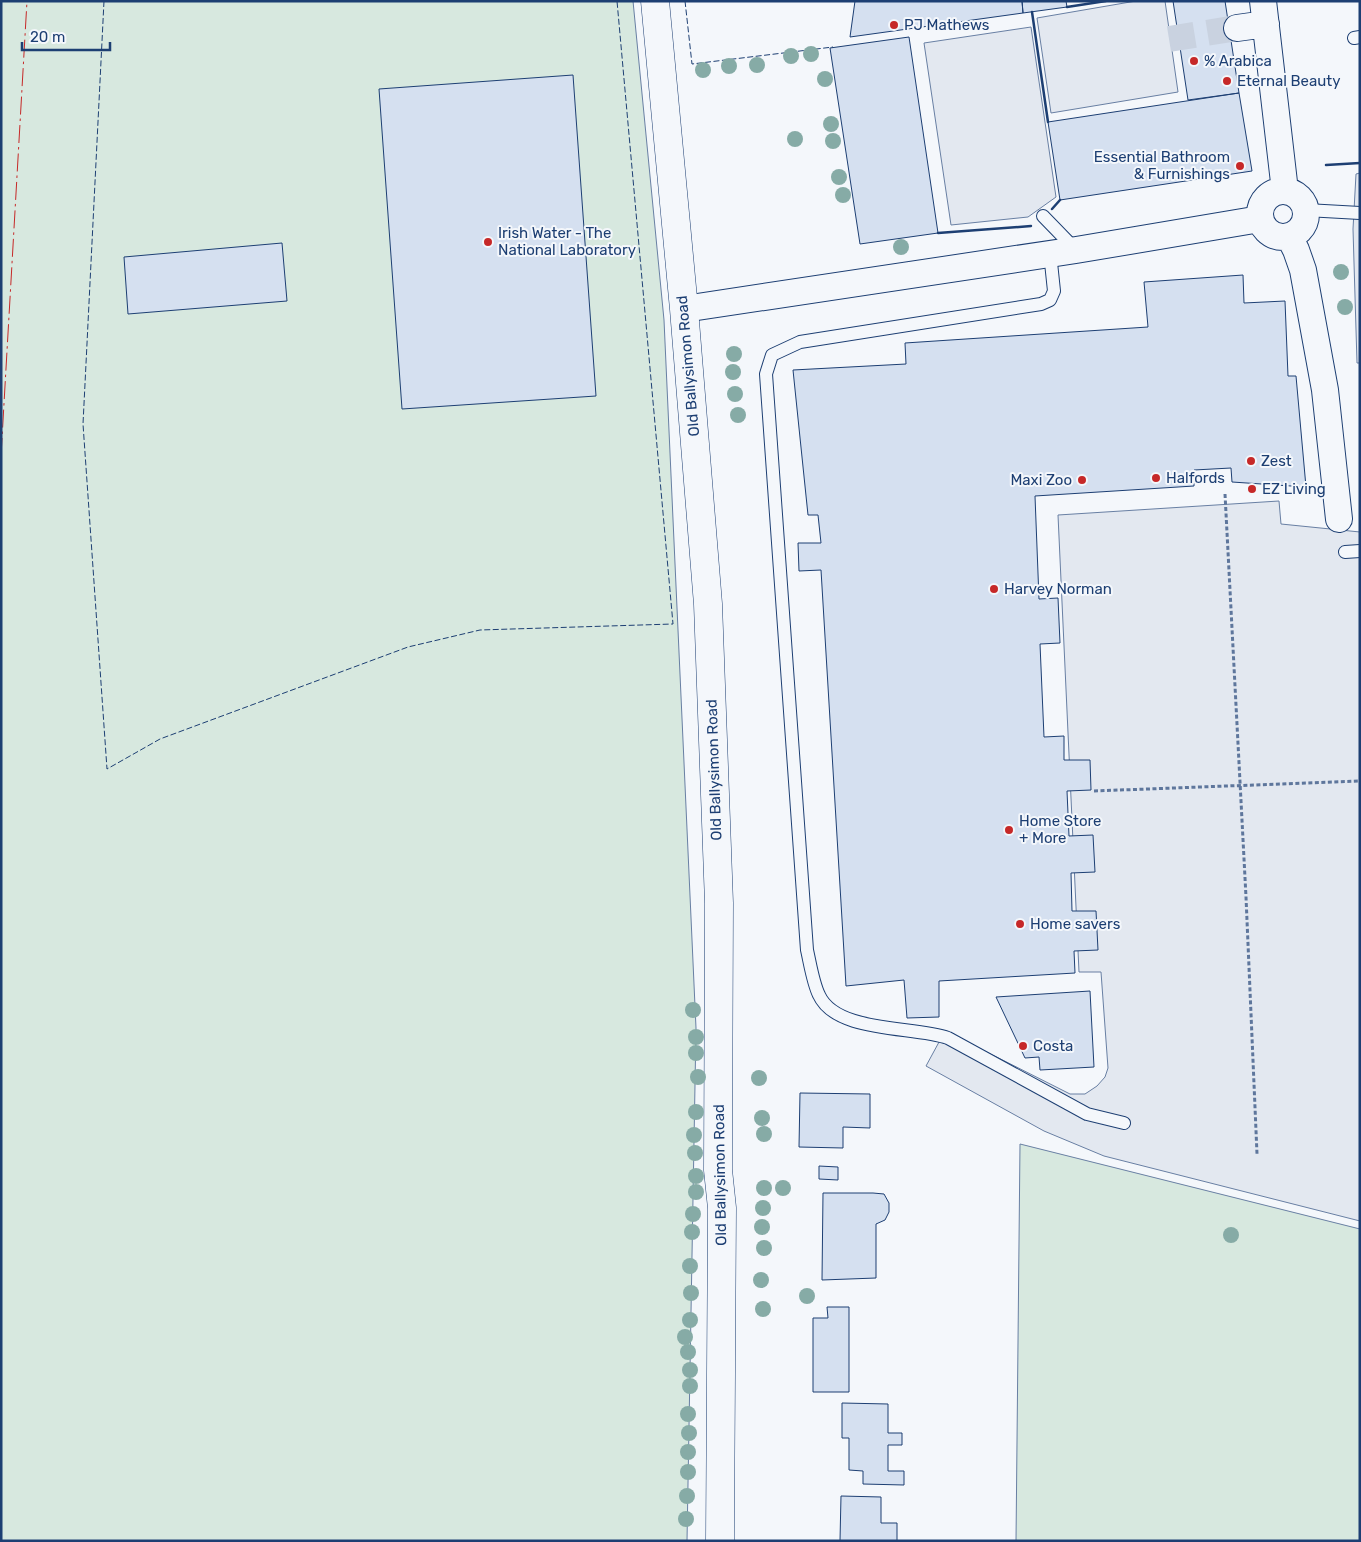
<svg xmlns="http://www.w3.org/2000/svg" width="1361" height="1542" viewBox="0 0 1361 1542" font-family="Rubik,sans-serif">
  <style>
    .green { fill: #d7e8df; stroke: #687fa3 }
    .parking { fill: #e3e8f0; stroke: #687fa3 }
    .building { fill: #d5e0f0; stroke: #1d3f73 }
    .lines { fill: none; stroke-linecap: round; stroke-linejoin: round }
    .street-tunnel { stroke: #c9d2e0; stroke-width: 26; stroke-dasharray: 26 13; stroke-linecap: butt }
    .lane-casing { stroke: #1d3f73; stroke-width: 14 }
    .street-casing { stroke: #1d3f73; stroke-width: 28 }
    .secondary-casing { stroke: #1d3f73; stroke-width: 29 }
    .path { stroke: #5e769c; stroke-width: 3; stroke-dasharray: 4 2.5; stroke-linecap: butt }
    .lane { stroke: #f4f7fb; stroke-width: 12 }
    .street { stroke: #f4f7fb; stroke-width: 26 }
    .secondary { stroke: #f4f7fb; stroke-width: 28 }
    .fence { stroke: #1d3f73; stroke-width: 1; stroke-dasharray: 6 2.5; stroke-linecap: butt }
    .wall { stroke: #1d3f73; stroke-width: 2.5 }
    .power { stroke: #c62828; stroke-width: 1; stroke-dasharray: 18 4 2.5 4; stroke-linecap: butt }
    .tree { fill: #86aba6 }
    .poi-dot { fill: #c62828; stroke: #f4f7fb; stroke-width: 2 }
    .labels { text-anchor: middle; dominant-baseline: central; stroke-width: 4; stroke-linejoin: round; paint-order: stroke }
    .poi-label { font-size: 15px; fill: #1d3f73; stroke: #f4f7fb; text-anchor: start }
    .street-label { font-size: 15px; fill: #1d3f73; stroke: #f4f7fb }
  </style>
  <rect width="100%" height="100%" fill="#f4f7fb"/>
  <path class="green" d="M 1,1 L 633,1 L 664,320 L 696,1028 L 687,1541 L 1,1541 Z
    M 1020,1144 L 1360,1229 L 1360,1541 L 1016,1541 Z"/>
  <path class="parking" d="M 1136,1 L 1165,1 L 1178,92 L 1051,113 L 1037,18 Z
    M 1031,27 L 1056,197 L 1028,217 L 951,225 L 924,43 Z
    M 1360,173 L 1360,363 L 1357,363 L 1353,229 L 1356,174 Z
    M 1279,501 L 1281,524 L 1360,532 L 1360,1221 L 1104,1156 L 1044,1131 L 926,1066 L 945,1031 L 1070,1094 L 1085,1094 L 1097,1086 L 1105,1077 L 1108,1068 L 1101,972 L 1079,972 L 1058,515 Z"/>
  <path class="building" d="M 855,1 L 1022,1 L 1023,13 L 850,37 Z
    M 1022,1 L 1066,1 L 1067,7 L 1023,13 Z
    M 1173,1 L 1225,1 L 1239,93 L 1188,100 Z
    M 909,37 L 938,233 L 860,244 L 830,48 Z
    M 573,75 L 596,396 L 402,409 L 379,89 Z
    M 1239,93 L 1252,171 L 1060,200 L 1048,122 Z
    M 282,243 L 287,301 L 128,314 L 124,257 Z
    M 1243,275 L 1244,303 L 1285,301 L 1288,376 L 1296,376 L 1306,487 L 1232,482 L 1231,468 L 1194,470 L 1194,486 L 1035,496 L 1039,599 L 1058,598 L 1060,643 L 1040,644 L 1044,737 L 1064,736 L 1064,760 L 1090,760 L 1091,790 L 1067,791 L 1069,836 L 1093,835 L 1095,872 L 1071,873 L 1072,911 L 1096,911 L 1098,950 L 1074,951 L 1075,973 L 939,981 L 939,1017 L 907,1018 L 904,980 L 846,986 L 821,570 L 799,571 L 798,543 L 821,543 L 818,515 L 808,515 L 793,370 L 906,364 L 905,343 L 1148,327 L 1144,282 Z
    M 1090,991 L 1094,1067 L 1040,1070 L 1039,1057 L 1025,1058 L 996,997 Z
    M 800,1093 L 870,1094 L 870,1128 L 843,1127 L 843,1148 L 799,1147 Z
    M 819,1166 L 838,1167 L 838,1180 L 819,1179 Z
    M 823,1193 L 873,1193 L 884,1194 L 889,1203 L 889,1212 L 885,1220 L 876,1224 L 876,1278 L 822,1280 Z
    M 827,1307 L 849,1307 L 849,1392 L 813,1392 L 813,1318 L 828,1318 Z
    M 842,1403 L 888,1404 L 888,1433 L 902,1433 L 902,1445 L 888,1445 L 888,1471 L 904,1471 L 904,1485 L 863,1484 L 863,1471 L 849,1470 L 849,1438 L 842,1438 Z
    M 841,1496 L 881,1497 L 881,1523 L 897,1523 L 897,1541 L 840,1541 Z"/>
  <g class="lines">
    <path class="street-tunnel" d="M 1169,39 L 1237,28"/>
    <g class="lane-casing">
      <path id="lane" d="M 1354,38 L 1360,37
        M 1306,210 L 1360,213
        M 1043,216 L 1076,250
        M 1050,253 L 1054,291 L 1050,300 L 1041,304 L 800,342 L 772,355 L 766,374 L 807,950 C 810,963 813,983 819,995 C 836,1033 914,1026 948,1038 L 1087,1114 L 1124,1123
        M 1345,552 L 1360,551"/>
    </g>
    <g class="street-casing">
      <path id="street" d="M 1263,1 L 1285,191
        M 1237,28 L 1266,24
        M1260 214a23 23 0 1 1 46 0a23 23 0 1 1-46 0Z
        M 1289,236 L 1296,250 L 1303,270 L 1325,390 L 1339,519
        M 684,309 L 1076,250 L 1260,219"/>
    </g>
    <g class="secondary-casing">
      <path id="secondary" d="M 655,1 L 684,309 L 708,604 L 719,903 L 718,1170 L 722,1208 L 720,1541"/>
    </g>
    <path class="path" d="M 1225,494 L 1246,897 L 1257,1154
      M 1094,791 L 1360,781"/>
    <use href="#lane" class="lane"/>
    <use href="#street" class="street"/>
    <use href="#secondary" class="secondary"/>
    <path class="fence" d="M 104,1 L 83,424 L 107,769 L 160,739 L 408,647 L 480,630 L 673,624 L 617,1
      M 685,1 L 692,64 L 833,47"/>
    <path class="wall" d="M 1067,7 L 1106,1
      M 1032,12 L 1048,122
      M 1326,165 L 1360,163
      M 1052,209 L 1060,200
      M 938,233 L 1031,226"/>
    <path class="power" d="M 1,456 L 27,1"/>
  </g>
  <g class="tree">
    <circle cx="811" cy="54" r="8"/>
    <circle cx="791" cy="56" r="8"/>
    <circle cx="757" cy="65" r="8"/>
    <circle cx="729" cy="66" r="8"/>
    <circle cx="703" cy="70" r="8"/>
    <circle cx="825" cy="79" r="8"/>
    <circle cx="831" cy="124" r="8"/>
    <circle cx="795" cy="139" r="8"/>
    <circle cx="833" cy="141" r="8"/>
    <circle cx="839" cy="177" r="8"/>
    <circle cx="843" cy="195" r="8"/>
    <circle cx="901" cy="247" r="8"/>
    <circle cx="1341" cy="272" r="8"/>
    <circle cx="1345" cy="307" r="8"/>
    <circle cx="734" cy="354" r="8"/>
    <circle cx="733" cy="372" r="8"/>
    <circle cx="735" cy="394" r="8"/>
    <circle cx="738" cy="415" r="8"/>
    <circle cx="693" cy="1010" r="8"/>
    <circle cx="696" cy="1037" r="8"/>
    <circle cx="696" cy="1053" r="8"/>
    <circle cx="698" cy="1077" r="8"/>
    <circle cx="759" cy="1078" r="8"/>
    <circle cx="696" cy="1112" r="8"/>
    <circle cx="762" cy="1118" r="8"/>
    <circle cx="764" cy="1134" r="8"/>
    <circle cx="694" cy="1135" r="8"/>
    <circle cx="695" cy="1153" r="8"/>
    <circle cx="696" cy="1176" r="8"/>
    <circle cx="764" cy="1188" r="8"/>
    <circle cx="783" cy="1188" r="8"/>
    <circle cx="696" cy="1192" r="8"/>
    <circle cx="763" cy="1208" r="8"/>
    <circle cx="693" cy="1214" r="8"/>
    <circle cx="762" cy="1227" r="8"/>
    <circle cx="692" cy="1232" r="8"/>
    <circle cx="1231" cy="1235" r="8"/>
    <circle cx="764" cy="1248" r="8"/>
    <circle cx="690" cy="1266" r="8"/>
    <circle cx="761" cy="1280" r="8"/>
    <circle cx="691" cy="1293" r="8"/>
    <circle cx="807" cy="1296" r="8"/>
    <circle cx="763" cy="1309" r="8"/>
    <circle cx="690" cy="1320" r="8"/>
    <circle cx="685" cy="1337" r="8"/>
    <circle cx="688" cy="1352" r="8"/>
    <circle cx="690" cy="1370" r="8"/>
    <circle cx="690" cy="1386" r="8"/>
    <circle cx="688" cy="1414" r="8"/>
    <circle cx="689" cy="1433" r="8"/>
    <circle cx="688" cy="1452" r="8"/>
    <circle cx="688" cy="1472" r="8"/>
    <circle cx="687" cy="1496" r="8"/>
    <circle cx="686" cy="1519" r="8"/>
  </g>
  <g class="poi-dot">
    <circle cx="894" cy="25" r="5"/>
    <circle cx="1194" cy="61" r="5"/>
    <circle cx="1227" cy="81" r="5"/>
    <circle cx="1240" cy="166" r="5"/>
    <circle cx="488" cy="242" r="5"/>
    <circle cx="1251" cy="461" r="5"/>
    <circle cx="1156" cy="478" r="5"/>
    <circle cx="1082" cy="480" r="5"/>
    <circle cx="1252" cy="489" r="5"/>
    <circle cx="994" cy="589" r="5"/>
    <circle cx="1009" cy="830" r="5"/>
    <circle cx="1020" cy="924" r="5"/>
    <circle cx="1023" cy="1046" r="5"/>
  </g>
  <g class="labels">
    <g class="poi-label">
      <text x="904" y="25">PJ Mathews</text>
      <text x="1204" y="61">% Arabica</text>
      <text x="1237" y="81">Eternal Beauty</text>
      <text x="1230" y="157" text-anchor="end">Essential Bathroom<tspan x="1230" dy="17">&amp; Furnishings</tspan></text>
      <text x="498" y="233">Irish Water - The<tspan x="498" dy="17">National Laboratory</tspan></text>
      <text x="1261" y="461">Zest</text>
      <text x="1166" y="478">Halfords</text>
      <text x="1072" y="480" text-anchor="end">Maxi Zoo</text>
      <text x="1262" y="489">EZ Living</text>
      <text x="1004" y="589">Harvey Norman</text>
      <text x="1019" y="821">Home Store<tspan x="1019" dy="17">+ More</tspan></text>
      <text x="1030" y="924">Home savers</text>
      <text x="1033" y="1046">Costa</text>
    </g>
    <g class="street-label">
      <text transform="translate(688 366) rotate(-95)">Old Ballysimon Road</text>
      <text transform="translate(714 770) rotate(-92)">Old Ballysimon Road</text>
      <text transform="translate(720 1175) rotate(-91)">Old Ballysimon Road</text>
    </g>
  </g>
  <rect width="1361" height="1542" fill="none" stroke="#1d3f73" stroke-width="5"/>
  <path d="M22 42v8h88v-8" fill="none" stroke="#1d3f73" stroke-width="2.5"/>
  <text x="30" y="42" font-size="15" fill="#1d3f73" stroke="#f4f7fb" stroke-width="4" paint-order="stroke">20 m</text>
</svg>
